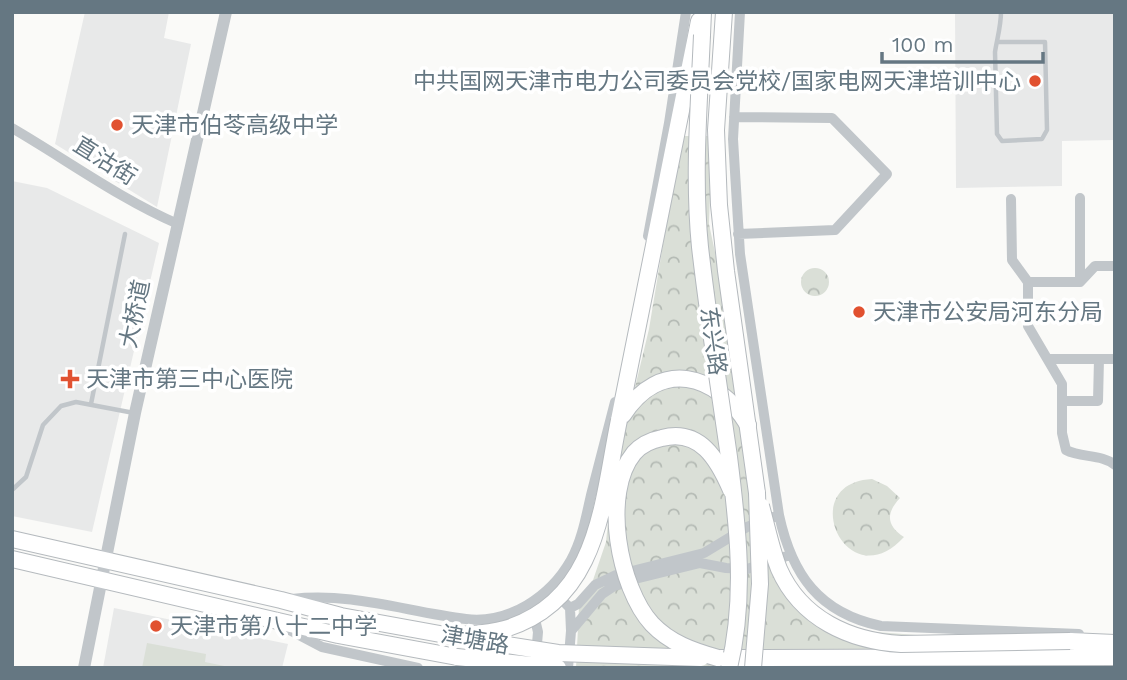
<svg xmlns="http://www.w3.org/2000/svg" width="1127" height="680" viewBox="0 0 1127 680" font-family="'Work Sans','Noto Sans SC',sans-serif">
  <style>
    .built { fill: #e8e9e9 }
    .park { fill: url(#park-crowns) }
    .pitch { fill: #dadfd7 }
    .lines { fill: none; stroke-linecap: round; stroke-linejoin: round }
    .primary-casing { stroke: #b5babe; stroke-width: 18 }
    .trunk-casing { stroke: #b4b9bd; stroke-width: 18 }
    .service { stroke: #c1c6ca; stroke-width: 4.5 }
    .minor { stroke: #c1c6ca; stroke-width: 10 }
    .tertiary { stroke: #c1c6ca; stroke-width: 12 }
    .primary { stroke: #fff; stroke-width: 16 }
    .trunk { stroke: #fff; stroke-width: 16 }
    .primary-bridge-casing { stroke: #b5babe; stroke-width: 18; stroke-linecap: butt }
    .trunk-bridge-casing { stroke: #b4b9bd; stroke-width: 18; stroke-linecap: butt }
    .primary-bridge { stroke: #fff; stroke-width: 16 }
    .trunk-bridge { stroke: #fff; stroke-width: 16 }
    .poi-dot { fill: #e15130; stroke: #fff; stroke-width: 2.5 }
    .labels { text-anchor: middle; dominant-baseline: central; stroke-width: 7; stroke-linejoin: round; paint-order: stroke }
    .poi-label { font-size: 23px; fill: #657782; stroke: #fff; text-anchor: start }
    .street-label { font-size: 23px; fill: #657782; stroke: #fff }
  </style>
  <defs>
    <pattern id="park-crowns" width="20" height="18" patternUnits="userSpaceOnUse" patternTransform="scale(1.75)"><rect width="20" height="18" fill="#dadfd7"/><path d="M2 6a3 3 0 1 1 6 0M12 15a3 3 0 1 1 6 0" fill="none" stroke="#b4bab4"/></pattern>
  </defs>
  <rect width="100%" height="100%" fill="#fafaf8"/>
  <path class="built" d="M 85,12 L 169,12 L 164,38 L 191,44 L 157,207 L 55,144 Z
    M 955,12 L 1113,12 L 1114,140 L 1062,141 L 1062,186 L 956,188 Z
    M 12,181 L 47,188 L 159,243 L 92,532 L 12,516 Z
    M 114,608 L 288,644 L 282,668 L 103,668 Z"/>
  <path class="park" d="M 681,136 L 712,136 L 709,224 L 725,299 L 754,492 L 783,562 L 797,586 L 815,605 L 838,622 L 862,631 L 917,635 L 916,668 L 576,668 L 579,607 L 592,583 L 606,542 L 612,483 L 649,329 Z
    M801 282a14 14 0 1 1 28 0a14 14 0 1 1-28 0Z
    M 872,479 L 887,486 L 900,498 C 886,513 886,525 904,537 C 847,600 794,483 872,479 Z"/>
  <path class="pitch" d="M 147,643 L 206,654 L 205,662 L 234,668 L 142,668 Z"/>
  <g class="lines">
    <g class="primary-casing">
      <path id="primary" d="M 623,415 C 660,358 716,373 748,425
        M 619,420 L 699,21
        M 12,539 L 281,600 L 341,616 L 451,636
        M 12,559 L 338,635 L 457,657 L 467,661
        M 1070,641 L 1115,643
        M 718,658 L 1115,657"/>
    </g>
    <g class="trunk-casing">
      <path id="trunk" d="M 724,12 L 716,130 L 719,205 L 726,271 L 757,493
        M 702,35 L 703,12"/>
    </g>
    <path class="service" d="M 997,42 L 1045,42 L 1047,130 L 1042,139 L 1002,141 L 997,134 L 995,52 C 997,39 1001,26 1001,12
      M 91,404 L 125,234
      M 12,490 L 26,477 L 43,425 L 61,406 L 76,402 L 134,413"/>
    <path class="minor" d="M 740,12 L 733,139 L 740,254 L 779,515 C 792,575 819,613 881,626 L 1079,634
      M 734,117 L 832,118 L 887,174 L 835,230 L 738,234
      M 12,128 C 67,160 120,199 178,224
      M 1011,199 L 1012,260 L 1028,282 L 1028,326 L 1062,384 L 1062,433 L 1066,450 C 1081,458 1102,454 1115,465
      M 648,236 L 669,123 L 686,12
      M 1028,282 L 1080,282 L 1080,198
      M 1080,282 L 1095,266 L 1115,266
      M 1048,359 L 1115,359
      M 1063,401 L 1098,401 L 1099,359
      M 292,599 C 352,592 407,612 466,619 C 509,624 550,597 571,560 C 582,540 586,517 591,495 C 599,464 607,433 615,402
      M 566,604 L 570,608 L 571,631 L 568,668
      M 570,608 L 578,604 L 595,585 L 616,575 L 704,553 L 747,527 L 779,515
      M 533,611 L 538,632 L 536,655
      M 284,627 L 322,647 L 418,668
      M 571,631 L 602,594 L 614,586 L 635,579 L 700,563 L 726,568 L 747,569 L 790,555"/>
    <path class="tertiary" d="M 84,668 L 135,413 L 226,12"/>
    <use href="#primary" class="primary"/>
    <use href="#trunk" class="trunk"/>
    <g class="primary-bridge-casing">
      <path id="primary-bridge" d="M 761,506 C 767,527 771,549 779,569 C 801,619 850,641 901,644 L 1070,641
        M 451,636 C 468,634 488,634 505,629 C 600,600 602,502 619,420
        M 469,639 L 558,653 L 701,658
        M 457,657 L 558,668
        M 718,658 C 693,651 670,643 652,624 C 619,588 601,493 634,453 C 641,445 652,440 662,438 C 700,428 718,460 731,490"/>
    </g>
    <g class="trunk-bridge-casing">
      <path id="trunk-bridge" d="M 702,35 C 699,105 693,177 700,247 C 708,317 719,387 729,457 C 738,528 746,598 729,668
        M 753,668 L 760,584 L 757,493"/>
    </g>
    <use href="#primary-bridge" class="primary-bridge"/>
    <use href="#trunk-bridge" class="trunk-bridge"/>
  </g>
  <g class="poi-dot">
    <circle cx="1035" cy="81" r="7"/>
    <circle cx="117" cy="125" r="7"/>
    <circle cx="859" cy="312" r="7"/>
    <path d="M66.5 368.5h7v7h7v7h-7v7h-7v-7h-7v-7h7z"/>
    <circle cx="156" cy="626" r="7"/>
  </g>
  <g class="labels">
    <g class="poi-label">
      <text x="1021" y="81" text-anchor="end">中共国网天津市电力公司委员会党校/国家电网天津培训中心</text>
      <text x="131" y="125">天津市伯苓高级中学</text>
      <text x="873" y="312">天津市公安局河东分局</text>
      <text x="86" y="379">天津市第三中心医院</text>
      <text x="170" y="626">天津市第八十二中学</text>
    </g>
    <g class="street-label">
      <text transform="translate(105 161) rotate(32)">直沽街</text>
      <text transform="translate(135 314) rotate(-78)">大桥道</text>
      <text transform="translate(713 341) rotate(82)">东兴路</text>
      <text transform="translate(475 640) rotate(10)">津塘路</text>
    </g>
  </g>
  <rect width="1127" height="680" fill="none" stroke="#657782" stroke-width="28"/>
  <path d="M882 52v10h161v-10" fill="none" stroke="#657782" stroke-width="3.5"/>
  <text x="892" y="52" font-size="21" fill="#657782" stroke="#ffffff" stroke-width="5" paint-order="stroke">100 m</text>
</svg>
